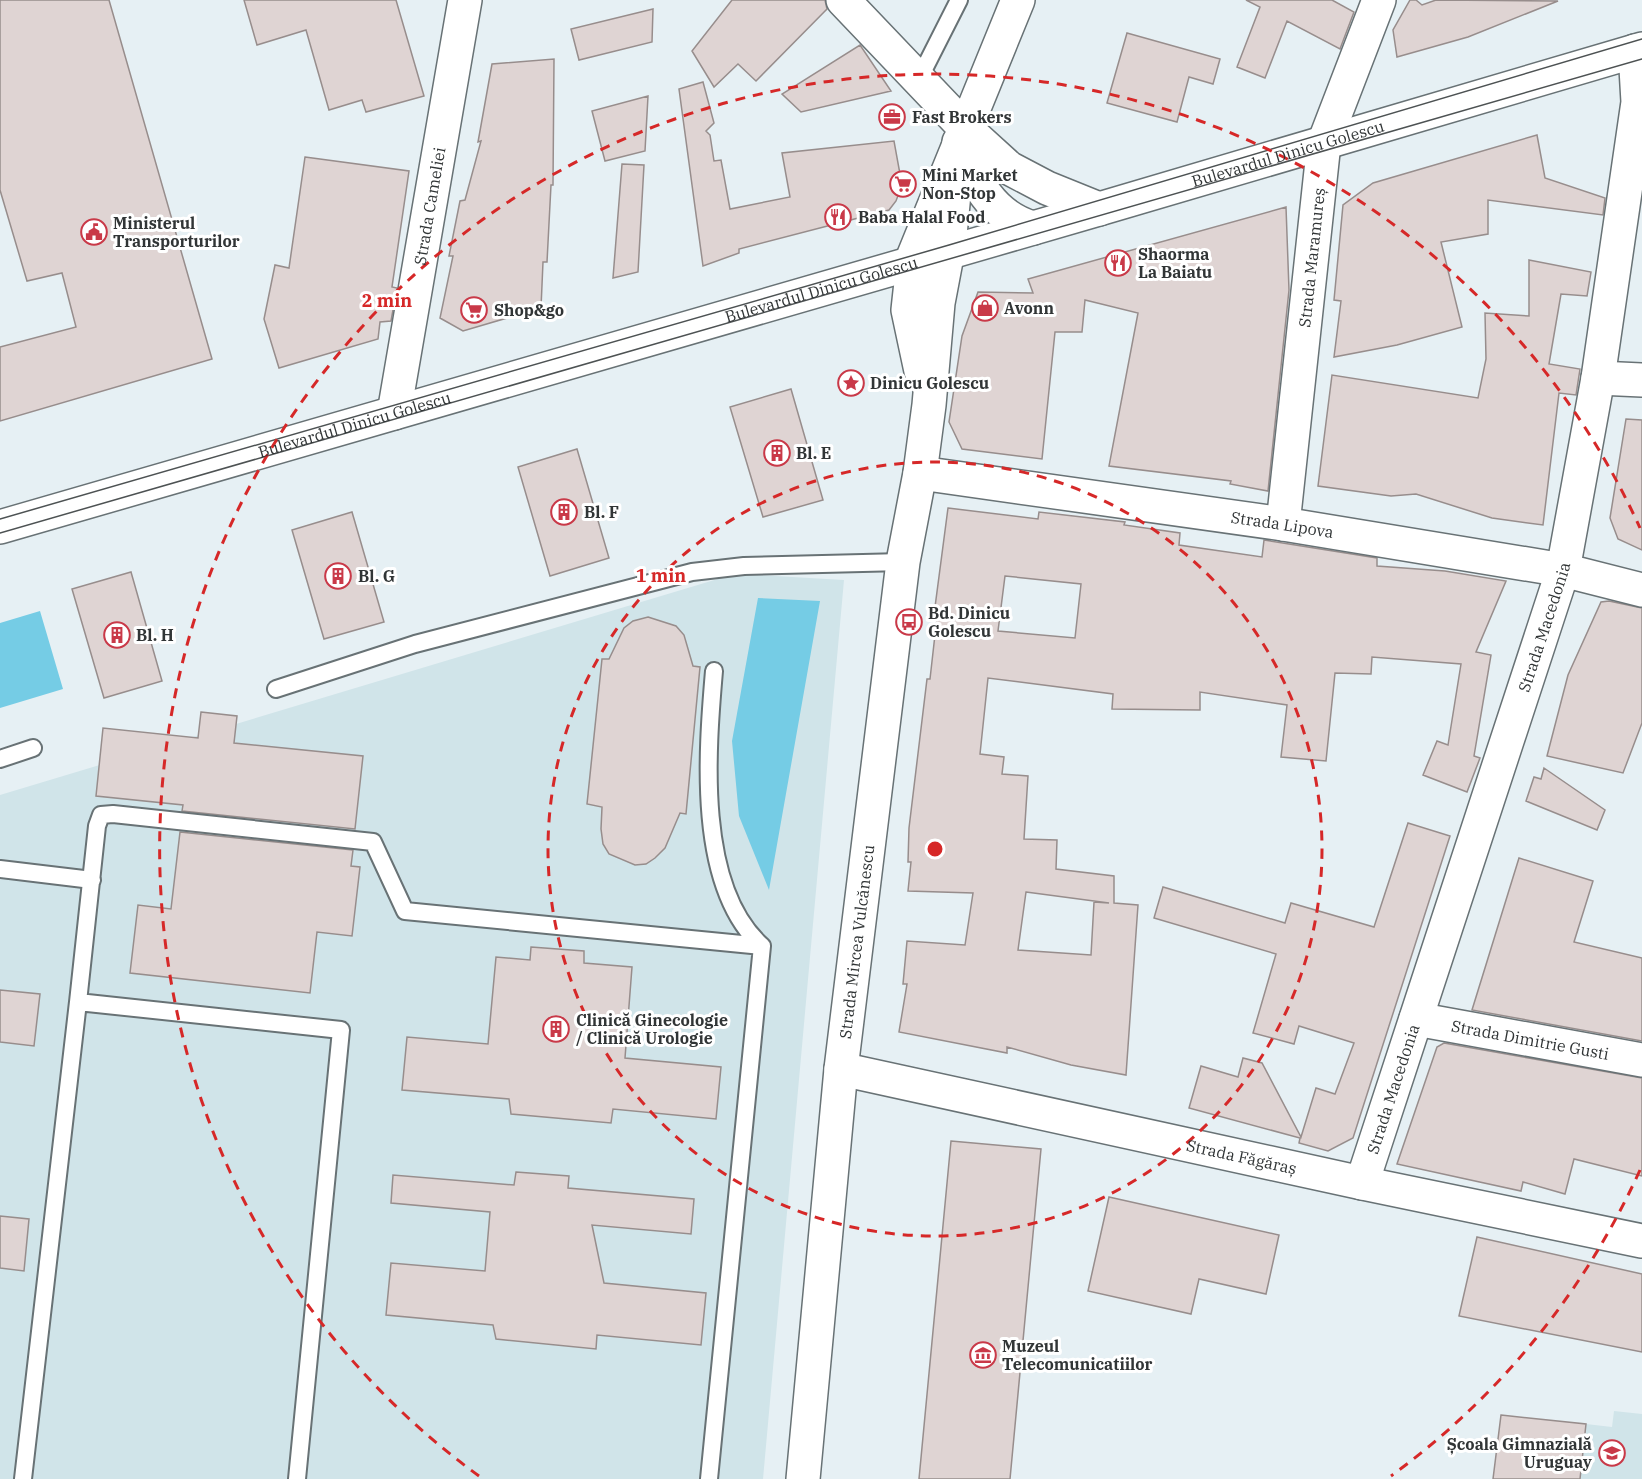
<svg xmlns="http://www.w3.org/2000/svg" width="1642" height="1479" viewBox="0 0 1642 1479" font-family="'IBM Plex Serif',serif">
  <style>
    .built { fill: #d0e4e9 }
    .green { fill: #75cce5 }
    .building { fill: #dfd4d3; stroke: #978d8c; stroke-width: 1.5; fill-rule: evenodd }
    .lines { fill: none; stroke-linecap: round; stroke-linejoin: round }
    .service-casing { stroke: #687275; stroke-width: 20 }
    .minor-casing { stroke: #687275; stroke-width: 36 }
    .tertiary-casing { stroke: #687275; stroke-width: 36 }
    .secondary-casing { stroke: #687275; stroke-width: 36 }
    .service { stroke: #fff; stroke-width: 16 }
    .minor { stroke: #fff; stroke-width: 33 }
    .tertiary { stroke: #fff; stroke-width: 33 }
    .secondary { stroke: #fff; stroke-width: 33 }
    .tram { stroke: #4d5253; stroke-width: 1.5 }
    .ring { fill: none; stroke: #d62828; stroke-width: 3; stroke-dasharray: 10 8 }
    .labels { text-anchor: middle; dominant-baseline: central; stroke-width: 6; stroke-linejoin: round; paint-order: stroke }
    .poi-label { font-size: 16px; font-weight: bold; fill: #313536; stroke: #fff; text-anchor: start }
    .street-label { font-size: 16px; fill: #313536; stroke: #fff }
    .centre { fill: #d62828; stroke: #fff; stroke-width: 3 }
    .ring-label { font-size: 18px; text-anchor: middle; font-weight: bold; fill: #d62828; stroke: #fff; stroke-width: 6; stroke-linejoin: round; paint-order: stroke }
  </style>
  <rect width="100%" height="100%" fill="#e6f0f4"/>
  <path class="built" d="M 757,575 L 844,580 L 763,1479 L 0,1479 L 0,795 L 721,578 Z
    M 1614,1411 L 1642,1414 L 1642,1479 L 1580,1479 L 1586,1424 L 1612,1427 Z"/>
  <path class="green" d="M 758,598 L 820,601 L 769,890 L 739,816 L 732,741 Z
    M 40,611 L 63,689 L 0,708 L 0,623 Z"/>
  <path class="building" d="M 0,0 L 109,0 L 212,359 L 0,421 L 0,347 L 76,327 L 62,273 L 27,281 L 0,190 Z
    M 244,0 L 396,0 L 424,96 L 366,112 L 362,100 L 329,110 L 306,30 L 257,45 Z
    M 732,0 L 825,0 L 827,9 L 756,81 L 738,64 L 714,87 L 692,51 Z
    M 1246,0 L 1332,0 L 1354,12 L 1340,49 L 1287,21 L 1265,78 L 1237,67 L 1260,7 Z
    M 1410,0 L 1416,0 L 1422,5 L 1436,0 L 1558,1 L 1468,37 L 1397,57 L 1393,30 Z
    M 653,9 L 652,42 L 579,60 L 571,29 Z
    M 1127,33 L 1220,59 L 1213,84 L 1189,77 L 1177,122 L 1107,103 Z
    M 860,45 L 891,91 L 801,112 L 782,94 Z
    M 554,59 L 553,185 L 551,185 L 547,262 L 543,262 L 541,308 L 463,331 L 440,318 L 453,256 L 449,256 L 460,201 L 465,200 L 481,141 L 478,142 L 492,64 Z
    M 703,82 L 714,123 L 706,131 L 710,135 L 714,161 L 721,160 L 730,209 L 790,197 L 782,153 L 894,141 L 902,185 L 896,201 L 889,210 L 739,249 L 739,253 L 703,266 L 679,89 Z
    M 648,96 L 645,151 L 605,161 L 592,111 Z
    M 1537,135 L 1545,178 L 1605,198 L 1603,215 L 1488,200 L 1488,234 L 1441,242 L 1462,327 L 1397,345 L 1334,357 L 1341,301 L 1334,300 L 1343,205 L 1373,183 Z
    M 305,157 L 409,171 L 392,287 L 397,288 L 391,321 L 380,322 L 378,339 L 279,368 L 264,319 L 275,265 L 289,268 Z
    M 622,164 L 644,165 L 638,272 L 613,278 Z
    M 1286,207 L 1289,290 L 1268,491 L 1230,484 L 1231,481 L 1109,466 L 1138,313 L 1085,300 L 1082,332 L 1055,332 L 1042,459 L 962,449 L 949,422 L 962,336 L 978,292 L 1033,293 L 1028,279 Z
    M 1529,260 L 1591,272 L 1587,296 L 1561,294 L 1549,364 L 1580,369 L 1576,395 L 1559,393 L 1543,525 L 1492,518 L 1416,494 L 1391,496 L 1318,486 L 1332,375 L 1478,398 L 1486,359 L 1485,313 L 1529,316 Z
    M 791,389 L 823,500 L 763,517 L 730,407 Z
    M 1626,419 L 1642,420 L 1642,550 L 1618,539 L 1610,518 Z
    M 577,449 L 609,558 L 550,576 L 518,467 Z
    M 948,508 L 1038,519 L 1039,512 L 1125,522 L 1124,525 L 1180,533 L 1179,545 L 1262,557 L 1264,540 L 1377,558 L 1377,566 L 1445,571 L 1506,581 L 1476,652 L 1491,655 L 1474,756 L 1480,758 L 1467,792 L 1423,775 L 1437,741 L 1448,745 L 1461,664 L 1372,657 L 1371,674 L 1335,673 L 1326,761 L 1281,757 L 1287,705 L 1200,692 L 1200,710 L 1112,709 L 1113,694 L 988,678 L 980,754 L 1004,757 L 1002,774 L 1028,776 L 1024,839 L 1057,840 L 1056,869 L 1114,876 L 1114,903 L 1138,905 L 1126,1075 L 1071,1065 L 1007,1047 L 1007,1053 L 899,1032 L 907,984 L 903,984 L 907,941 L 965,945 L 973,893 L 908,891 L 911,862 L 908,862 L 909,828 L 927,679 L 930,679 L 938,608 L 935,607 ZM 1005,576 L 1081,584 L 1075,638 L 998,631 ZM 1026,892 L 1109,903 L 1094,902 L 1091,955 L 1018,950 Z
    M 352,512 L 384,622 L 324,639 L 292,530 Z
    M 131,572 L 162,681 L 104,698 L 72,589 Z
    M 1609,601 L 1642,608 L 1642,723 L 1623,773 L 1547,756 L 1568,675 L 1601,602 Z
    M 648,617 L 676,626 L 684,635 L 693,666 L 700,667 L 686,814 L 680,813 L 665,848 L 655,858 L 646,864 L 635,865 L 609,854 L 603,844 L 601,829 L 602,807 L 587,804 L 602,659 L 609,659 L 624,628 L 633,621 Z
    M 201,712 L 237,716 L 234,743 L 363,756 L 355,829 L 182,811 L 183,805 L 96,796 L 103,728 L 198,738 Z
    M 1544,768 L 1605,810 L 1597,830 L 1526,801 L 1534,777 L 1541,779 Z
    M 1408,823 L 1450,836 L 1353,1138 L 1328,1151 L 1299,1143 L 1300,1138 L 1189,1108 L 1201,1066 L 1238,1077 L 1243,1058 L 1262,1063 L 1301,1137 L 1316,1088 L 1335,1094 L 1354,1043 L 1299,1026 L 1294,1044 L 1253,1033 L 1276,954 L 1154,918 L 1163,887 L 1285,923 L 1291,903 L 1374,927 Z
    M 180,832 L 353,850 L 351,866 L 360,867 L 352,936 L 317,932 L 310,993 L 130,973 L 138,905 L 171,909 Z
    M 1519,858 L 1593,881 L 1574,942 L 1642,958 L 1642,1041 L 1472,1010 Z
    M 531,947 L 584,951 L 584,963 L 632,967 L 625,1058 L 721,1067 L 716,1119 L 613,1109 L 611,1123 L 511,1114 L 509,1099 L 402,1090 L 407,1037 L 488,1044 L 496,957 L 530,960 Z
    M 0,990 L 40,994 L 34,1046 L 0,1042 Z
    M 1444,1043 L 1642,1078 L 1642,1176 L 1574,1159 L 1565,1194 L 1523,1182 L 1521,1191 L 1397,1164 L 1437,1047 Z
    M 951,1141 L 1041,1149 L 1010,1479 L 919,1479 Z
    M 516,1172 L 569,1176 L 568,1188 L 694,1199 L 691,1234 L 592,1225 L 604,1283 L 706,1293 L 701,1345 L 597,1335 L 596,1349 L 496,1339 L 493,1325 L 386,1315 L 391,1263 L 485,1271 L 490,1212 L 391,1203 L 393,1175 L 514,1185 Z
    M 1109,1197 L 1279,1235 L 1266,1294 L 1199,1279 L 1191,1314 L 1088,1291 Z
    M 0,1216 L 29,1219 L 24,1271 L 0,1268 Z
    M 1477,1237 L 1642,1274 L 1642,1352 L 1459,1316 Z
    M 1501,1415 L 1586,1424 L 1580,1479 L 1493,1479 Z"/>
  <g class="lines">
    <g class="service-casing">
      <path id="service" d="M 919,79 L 959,0
        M 276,689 L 415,644 L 692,572 L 744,566 L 903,562
        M 0,759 L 33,748
        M 0,869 L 92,880
        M 78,1002 L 97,826 L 101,815 L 113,814 L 373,842 L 405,911 L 762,946
        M 23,1479 L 78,1002 L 341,1030 L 297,1479
        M 709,1479 L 762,946 C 696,887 707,752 714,671"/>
    </g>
    <g class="minor-casing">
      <g id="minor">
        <path d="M 1598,378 L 1642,380"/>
        <path id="s1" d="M 394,413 L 465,0"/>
        <path id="s2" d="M 920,473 L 1283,524 L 1563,570 L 1642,590"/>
        <path id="s3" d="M 1283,524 L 1324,143 L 1379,0"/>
        <path id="s4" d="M 1416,1019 L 1642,1060"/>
        <path id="s5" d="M 841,1069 L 1362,1183 L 1642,1241"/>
        <path id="s6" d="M 1362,1183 L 1563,570 L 1598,378 L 1638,102 L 1635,51"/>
      </g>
    </g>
    <g class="tertiary-casing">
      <path id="tertiary" d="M 843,0 L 965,128"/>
    </g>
    <g class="secondary-casing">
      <g id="secondary">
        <path d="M 965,128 L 1009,168 L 1047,188 L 1099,209"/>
        <path d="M 960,144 C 975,181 991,216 1033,228"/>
        <path d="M 921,371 L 908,310 L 914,255 L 1018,0"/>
        <path id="s7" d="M 0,527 L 1099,209 L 1642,49"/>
        <path id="s8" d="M 803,1479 L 841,1069 L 903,562 L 920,473 L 929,405 L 938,303 L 949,245 L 959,142"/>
      </g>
    </g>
    <use href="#service" class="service"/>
    <use href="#minor" class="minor"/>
    <use href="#tertiary" class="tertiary"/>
    <use href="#secondary" class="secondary"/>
    <path class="tram" d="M 0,519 L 949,245 L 1642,39
      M 0,533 L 1642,59"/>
  </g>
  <g class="ring">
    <circle cx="935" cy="849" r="387"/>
    <path d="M1640 1170A775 775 0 0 1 1391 1476M479 1476A775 775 0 1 1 1640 528"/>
  </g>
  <defs>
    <g id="office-ring" transform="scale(1.35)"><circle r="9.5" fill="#fff" stroke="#c93948" stroke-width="1.5"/><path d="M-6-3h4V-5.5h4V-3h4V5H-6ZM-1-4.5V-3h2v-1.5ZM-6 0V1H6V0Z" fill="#c93948"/></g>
    <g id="supermarket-ring" transform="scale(1.35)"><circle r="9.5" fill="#fff" stroke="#c93948" stroke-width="1.5"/><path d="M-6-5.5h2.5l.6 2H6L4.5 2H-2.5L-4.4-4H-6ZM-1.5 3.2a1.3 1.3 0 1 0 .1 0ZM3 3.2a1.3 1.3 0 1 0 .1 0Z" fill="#c93948"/></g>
    <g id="restaurant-ring" transform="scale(1.35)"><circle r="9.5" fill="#fff" stroke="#c93948" stroke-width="1.5"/><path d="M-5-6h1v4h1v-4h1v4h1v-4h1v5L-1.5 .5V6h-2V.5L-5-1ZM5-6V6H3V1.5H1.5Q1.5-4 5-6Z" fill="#c93948"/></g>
    <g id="civic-ring" transform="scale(1.35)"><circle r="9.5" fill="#fff" stroke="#c93948" stroke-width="1.5"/><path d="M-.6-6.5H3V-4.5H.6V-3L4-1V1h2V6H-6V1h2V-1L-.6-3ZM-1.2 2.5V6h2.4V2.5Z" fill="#c93948"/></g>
    <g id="shop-ring" transform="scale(1.35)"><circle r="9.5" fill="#fff" stroke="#c93948" stroke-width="1.5"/><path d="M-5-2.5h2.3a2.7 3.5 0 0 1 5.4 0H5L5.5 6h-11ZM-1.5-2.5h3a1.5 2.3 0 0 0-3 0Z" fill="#c93948"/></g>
    <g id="sight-ring" transform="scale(1.35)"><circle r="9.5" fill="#fff" stroke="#c93948" stroke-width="1.5"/><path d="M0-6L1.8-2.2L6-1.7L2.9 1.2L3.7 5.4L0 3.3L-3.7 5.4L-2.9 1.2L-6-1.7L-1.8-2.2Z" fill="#c93948"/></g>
    <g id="building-ring" transform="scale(1.35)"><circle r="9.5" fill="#fff" stroke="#c93948" stroke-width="1.5"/><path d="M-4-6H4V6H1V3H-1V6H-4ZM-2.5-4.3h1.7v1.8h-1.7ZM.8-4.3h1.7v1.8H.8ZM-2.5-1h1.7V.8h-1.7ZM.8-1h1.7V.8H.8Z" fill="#c93948"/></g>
    <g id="bus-ring" transform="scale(1.35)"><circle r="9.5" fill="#fff" stroke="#c93948" stroke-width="1.5"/><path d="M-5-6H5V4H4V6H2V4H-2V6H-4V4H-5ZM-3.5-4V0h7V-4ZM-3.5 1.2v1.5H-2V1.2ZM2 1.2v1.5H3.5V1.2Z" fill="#c93948"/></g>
    <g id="museum-ring" transform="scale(1.35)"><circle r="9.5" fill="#fff" stroke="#c93948" stroke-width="1.5"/><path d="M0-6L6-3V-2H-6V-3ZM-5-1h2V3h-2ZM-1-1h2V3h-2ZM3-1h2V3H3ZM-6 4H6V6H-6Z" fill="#c93948"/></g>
    <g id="school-ring" transform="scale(1.35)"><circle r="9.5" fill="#fff" stroke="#c93948" stroke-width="1.5"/><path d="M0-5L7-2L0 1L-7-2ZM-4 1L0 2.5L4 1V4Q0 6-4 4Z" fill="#c93948"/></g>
  </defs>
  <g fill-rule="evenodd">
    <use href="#office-ring" x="892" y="117"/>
    <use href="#supermarket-ring" x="903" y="184"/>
    <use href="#restaurant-ring" x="838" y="217"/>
    <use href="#civic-ring" x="94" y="232"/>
    <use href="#restaurant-ring" x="1118" y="263"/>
    <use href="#shop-ring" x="985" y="308"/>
    <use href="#supermarket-ring" x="474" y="310"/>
    <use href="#sight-ring" x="851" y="383"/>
    <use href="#building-ring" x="777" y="453"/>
    <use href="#building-ring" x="564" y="512"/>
    <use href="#building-ring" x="338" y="576"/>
    <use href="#bus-ring" x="909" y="622"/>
    <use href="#building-ring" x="117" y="635"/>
    <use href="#building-ring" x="556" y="1029"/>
    <use href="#museum-ring" x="983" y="1355"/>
    <use href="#school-ring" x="1612" y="1453"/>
  </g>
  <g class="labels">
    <g class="poi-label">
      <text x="912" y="117">Fast Brokers</text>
      <text x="922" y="175">Mini Market<tspan x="922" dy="18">Non-Stop</tspan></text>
      <text x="858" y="217">Baba Halal Food</text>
      <text x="113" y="223">Ministerul<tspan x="113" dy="18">Transporturilor</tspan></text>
      <text x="1138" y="254">Shaorma<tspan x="1138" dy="18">La Baiatu</tspan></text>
      <text x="1004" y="308">Avonn</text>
      <text x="494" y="310">Shop&amp;go</text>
      <text x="870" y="383">Dinicu Golescu</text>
      <text x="796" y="453">Bl. E</text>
      <text x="584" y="512">Bl. F</text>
      <text x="358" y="576">Bl. G</text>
      <text x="928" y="613">Bd. Dinicu<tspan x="928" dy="18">Golescu</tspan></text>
      <text x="136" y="635">Bl. H</text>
      <text x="576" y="1020">Clinică Ginecologie<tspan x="576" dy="18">/ Clinică Urologie</tspan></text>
      <text x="1002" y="1346">Muzeul<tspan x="1002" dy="18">Telecomunicatiilor</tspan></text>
      <text x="1592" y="1444" text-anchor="end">Școala Gimnazială<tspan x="1592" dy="18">Uruguay</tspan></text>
    </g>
    <g class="street-label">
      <text stroke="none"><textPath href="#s7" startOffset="1341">Bulevardul Dinicu Golescu</textPath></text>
      <text stroke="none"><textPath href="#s1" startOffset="210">Strada Cameliei</textPath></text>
      <text stroke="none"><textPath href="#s3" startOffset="268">Strada Maramureș</textPath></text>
      <text stroke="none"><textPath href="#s7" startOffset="855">Bulevardul Dinicu Golescu</textPath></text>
      <text stroke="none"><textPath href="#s7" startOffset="369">Bulevardul Dinicu Golescu</textPath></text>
      <text stroke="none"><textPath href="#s2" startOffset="366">Strada Lipova</textPath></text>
      <text stroke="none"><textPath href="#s6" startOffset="585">Strada Macedonia</textPath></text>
      <text stroke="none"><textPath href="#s8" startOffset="540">Strada Mircea Vulcănescu</textPath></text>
      <text stroke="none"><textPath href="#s4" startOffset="116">Strada Dimitrie Gusti</textPath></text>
      <text stroke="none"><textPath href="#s6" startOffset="99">Strada Macedonia</textPath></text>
      <text stroke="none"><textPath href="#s5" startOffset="410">Strada Făgăraș</textPath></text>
    </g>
  </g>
  <circle cx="935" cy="849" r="9" class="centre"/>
  <g class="ring-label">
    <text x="387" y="307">2 min</text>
    <text x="661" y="582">1 min</text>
  </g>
</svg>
